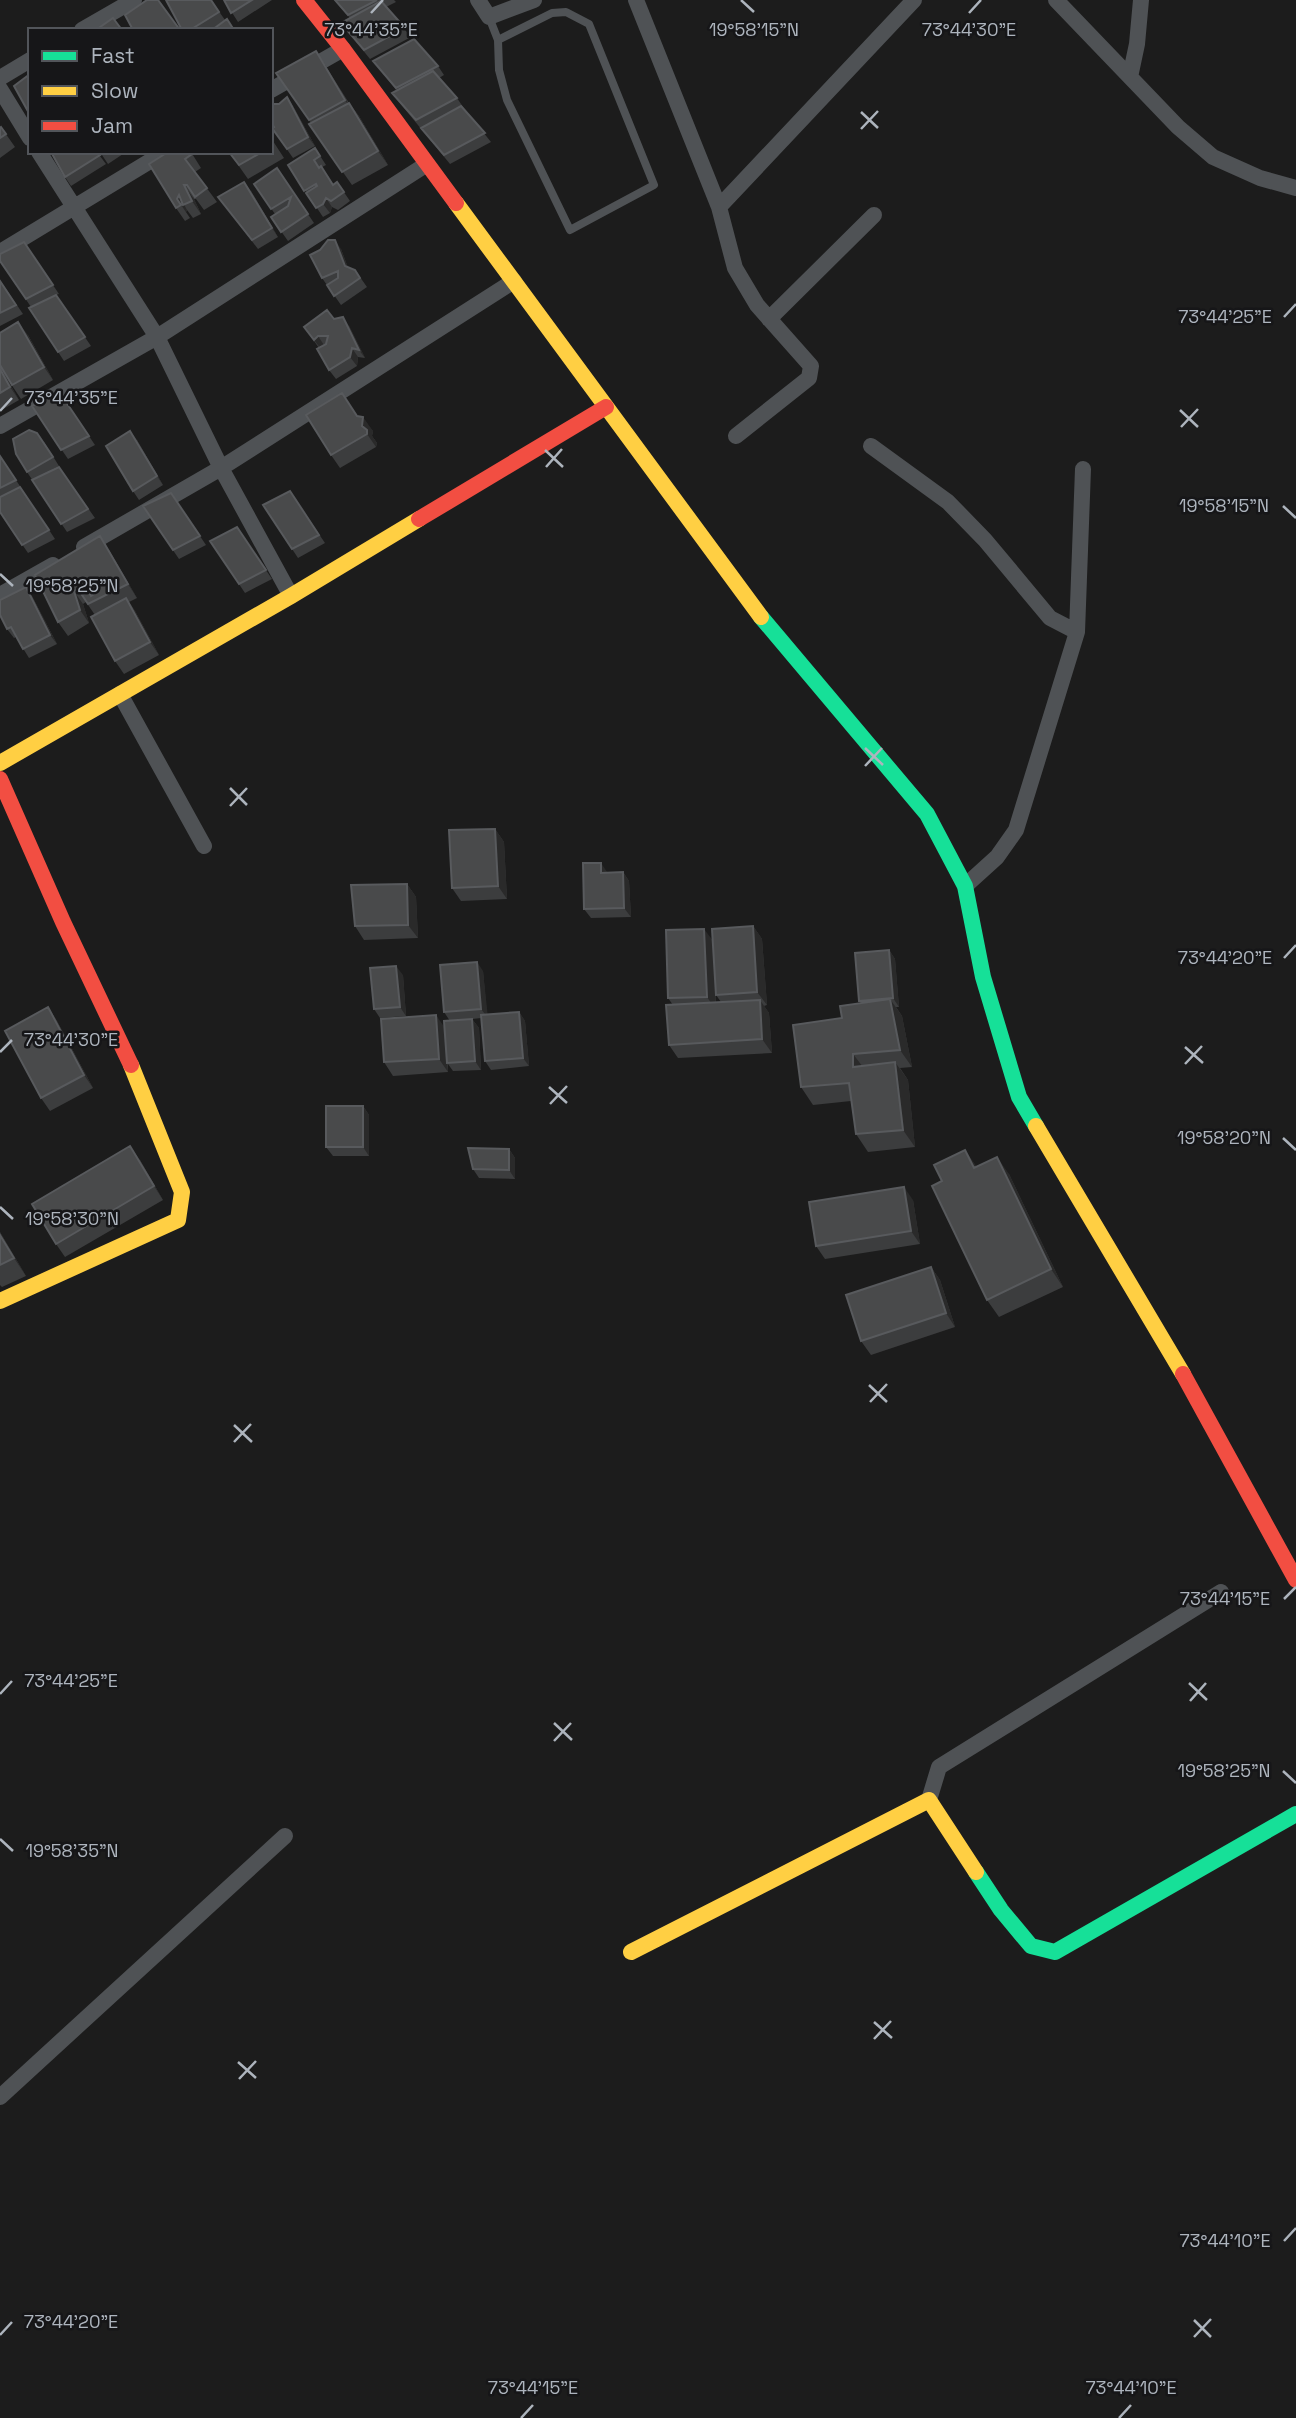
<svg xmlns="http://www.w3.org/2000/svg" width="1296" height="2418" viewBox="0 0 1296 2418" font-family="'Space Grotesk',sans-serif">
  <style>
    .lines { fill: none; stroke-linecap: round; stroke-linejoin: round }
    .lane { stroke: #4f5255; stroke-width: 8 }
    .street { stroke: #4f5255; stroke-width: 16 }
    .fast { stroke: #16e098; stroke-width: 16 }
    .slow { stroke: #ffcf43; stroke-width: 16 }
    .jam { stroke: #f24e42; stroke-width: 16 }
    .wall { fill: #3c3d3e; fill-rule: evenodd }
    .shaded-wall { fill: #2a2a2a }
    .building { fill: #494a4b; stroke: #585a5d; stroke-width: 2 }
    .ticks { fill: none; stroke: #adb4bd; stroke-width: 2.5 }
    .ticks-label { font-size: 18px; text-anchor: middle; fill: #adb4bd; stroke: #161618; stroke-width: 5; stroke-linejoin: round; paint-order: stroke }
  </style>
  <rect width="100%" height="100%" fill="#1c1c1c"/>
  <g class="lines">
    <path class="lane" d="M 489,17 L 498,40 L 499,70 L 507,100 L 570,230 L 654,185 L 589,24 L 566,12 L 552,13 L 498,40"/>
    <path class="street" d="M 478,0 L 489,17 L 534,0
      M 636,0 L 719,207 L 735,268 L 757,305 L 811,366 L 809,378 L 736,436
      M 1056,0 L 1178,127 L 1213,157 L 1260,178 L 1296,188
      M 82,30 L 134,0
      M 1130,77 L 1137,44 L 1141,0
      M 0,78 L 30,60
      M 0,89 L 30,138
      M 271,90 L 343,49
      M 39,152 L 157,337 L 221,468 L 291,596
      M 719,207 L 914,0
      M 0,252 L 165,152
      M 769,319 L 874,215
      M 0,426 L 157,337 L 427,164
      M 871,446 L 948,502 L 985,540 L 1050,618 L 1077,632
      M 84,547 L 221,468 L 514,281
      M 0,595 L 53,565
      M 120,694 L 204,846
      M 965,886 L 997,857 L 1016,830 L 1077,632 L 1083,469
      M 929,1800 L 939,1767 L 1221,1592
      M 0,2097 L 285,1836"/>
    <path class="fast" d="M 761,617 L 927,814 L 965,886 L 983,977 L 1019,1097 L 1036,1126
      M 976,1872 L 1001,1910 L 1031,1946 L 1055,1952 L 1296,1814"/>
    <path class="slow" d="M 456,203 L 761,617
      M 0,763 L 291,596 L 419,519
      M 1036,1126 L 1183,1374
      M 0,1301 L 178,1220 L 182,1192 L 131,1065
      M 631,1952 L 929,1800 L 976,1872"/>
    <path class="jam" d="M 304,0 L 343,49 L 456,203
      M 419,519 L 606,407
      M 0,779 L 63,922 L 131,1065
      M 1183,1374 L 1296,1580"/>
  </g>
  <path class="wall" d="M 211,0 L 225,20 L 211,30 L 182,30 Z
    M 224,0 L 272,0 L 238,22 Z
    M 334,0 L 394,0 L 396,2 L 386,7 L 411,37 L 370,59 L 341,23 L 350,18 Z
    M 373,61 L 438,66 L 444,75 L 439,78 L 457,98 L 463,107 L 491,142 L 450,164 L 399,102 L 392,93 L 397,91 Z
    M 325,65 L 349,103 L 359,116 L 388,165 L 352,185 L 309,124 L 311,123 L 276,73 Z
    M 287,97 L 293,106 L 315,146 L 293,158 L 272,128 L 274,127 L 273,104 L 279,104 Z
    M 1,127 L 15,147 L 0,158 L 0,128 Z
    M 271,138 L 284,158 L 248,179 L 229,152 L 271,152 Z
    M 315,148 L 326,165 L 322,167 L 333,184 L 337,182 L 350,201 L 338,210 L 332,207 L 330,213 L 323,217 L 288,165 Z
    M 97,152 L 106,164 L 71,186 L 65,177 Z
    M 100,152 L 126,152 L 108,164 Z
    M 168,152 L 191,152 L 201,168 L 195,172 L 217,202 L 204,210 L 196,199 L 194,199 L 201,214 L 193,218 L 187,210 L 186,212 L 190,218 L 185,221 L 176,208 Z
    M 277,168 L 314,223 L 288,241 L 271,217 L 275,214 L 254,184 Z
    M 251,191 L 278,237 L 258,249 L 218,197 Z
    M 24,242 L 59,294 L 56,295 L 91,346 L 64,361 L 29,308 L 31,307 L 0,261 Z
    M 341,249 L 348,268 L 355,270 L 367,287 L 341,305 L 322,278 Z
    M 0,280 L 23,314 L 0,326 Z
    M 334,319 L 349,326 L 365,358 L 358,357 L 357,366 L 336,379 L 329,370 L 319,348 L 304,327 Z
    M 0,333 L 28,335 L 53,380 L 21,399 L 3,372 L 19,400 L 0,411 Z
    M 60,393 L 95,445 L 68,459 L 32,406 Z
    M 342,393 L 358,417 L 373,431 L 372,436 L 377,443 L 376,447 L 340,468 L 331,455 Z
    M 137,440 L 163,485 L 139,500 L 133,491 Z
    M 44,442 L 59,466 L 51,470 L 59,467 L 95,518 L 67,532 L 27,472 Z
    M 0,456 L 55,539 L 28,553 L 0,512 Z
    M 290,491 L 325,543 L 298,558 L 263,505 Z
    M 171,493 L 206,545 L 179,559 L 143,506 Z
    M 237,527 L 272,579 L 245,593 L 210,541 Z
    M 109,550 L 137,598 L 129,602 L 135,611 L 159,655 L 124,674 L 115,661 L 95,615 L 86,602 L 83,604 L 89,623 L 68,636 L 58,622 L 35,575 Z
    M 32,596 L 57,644 L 29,658 L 16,637 L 14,638 L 7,629 Z
    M 495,829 L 504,842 L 507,899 L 461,901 L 452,888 Z
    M 607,872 L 607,873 L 623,872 L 629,881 L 631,917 L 591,918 L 584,909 Z
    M 407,884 L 416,897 L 418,938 L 364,940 L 355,926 Z
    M 753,926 L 762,939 L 767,1005 L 764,1006 L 769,1013 L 772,1053 L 678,1058 L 669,1045 L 673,1005 L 668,998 L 713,941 ZM 715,975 L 716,995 L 721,1002 L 716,1002 Z
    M 889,950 L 895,959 L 899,1007 L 896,1007 L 902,1016 L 912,1067 L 900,1068 L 908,1080 L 915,1147 L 868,1152 L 856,1134 L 851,1101 L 813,1105 L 801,1087 L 842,1018 L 861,1003 L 859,1001 Z
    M 483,971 L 487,1015 L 519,1012 L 525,1021 L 529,1066 L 491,1070 L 485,1061 L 481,1018 L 464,1020 L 472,1019 L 479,1028 L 481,1070 L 453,1071 L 448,1064 L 448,1072 L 393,1076 L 384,1062 L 445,1027 L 450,1021 L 444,1012 Z
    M 403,975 L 406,1016 L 380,1018 L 374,1009 Z
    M 48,1007 L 57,1021 L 93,1088 L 50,1111 L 41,1098 Z
    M 363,1106 L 369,1115 L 369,1156 L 333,1156 L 326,1147 Z
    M 509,1149 L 515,1158 L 515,1179 L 479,1178 L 473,1169 Z
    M 140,1160 L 163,1200 L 65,1257 L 56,1244 Z
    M 977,1166 L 1009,1174 L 1063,1287 L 999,1317 L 987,1300 Z
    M 913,1200 L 920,1244 L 825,1259 L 816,1246 Z
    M 0,1232 L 26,1276 L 2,1287 L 0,1285 Z
    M 931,1267 L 940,1280 L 955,1327 L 871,1355 L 861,1341 Z"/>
  <path class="shaded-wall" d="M 316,51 L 325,65 L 354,113 L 345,100 Z
    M 287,97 L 293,106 L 315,146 L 308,137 Z
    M 349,103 L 359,116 L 388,165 L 378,151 Z
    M 244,182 L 251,191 L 278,237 L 272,228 Z
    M 184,185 L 194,199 L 201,214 L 192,201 Z
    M 179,195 L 187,210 L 186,212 L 190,218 L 177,199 Z
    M 326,198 L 332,207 L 330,213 L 323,204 Z
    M 335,240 L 341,249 L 351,275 L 345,266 Z
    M 343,317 L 349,326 L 365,358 L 359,350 Z
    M 18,322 L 28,335 L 53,380 L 44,367 Z
    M 318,336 L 324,345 L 321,349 L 314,340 Z
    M 352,348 L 358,357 L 357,366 L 350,357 Z
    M 0,367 L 3,372 L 19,400 L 10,387 L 0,369 Z
    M 342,393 L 362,423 L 363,417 L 373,431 L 372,436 L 377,443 L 376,447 L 367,434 Z
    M 130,431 L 137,440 L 163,485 L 157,476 Z
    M 100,536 L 109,550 L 137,598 L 128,584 Z
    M 26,587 L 32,596 L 57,644 L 50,635 Z
    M 74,591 L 83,604 L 89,623 L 80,610 Z
    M 126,598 L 135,611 L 159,655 L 150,642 Z
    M 495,829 L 504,842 L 507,899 L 498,886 Z
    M 601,863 L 607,872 L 607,882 L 601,873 Z
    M 623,872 L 629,881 L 631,917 L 624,908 Z
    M 407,884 L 416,897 L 418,938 L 408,925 Z
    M 753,926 L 762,939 L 767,1005 L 757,992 Z
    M 704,929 L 714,942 L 716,1010 L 707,997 Z
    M 889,950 L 895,959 L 899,1007 L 893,998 Z
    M 477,962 L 483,971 L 488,1018 L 481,1009 Z
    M 396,966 L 403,975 L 406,1016 L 400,1007 Z
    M 890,999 L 902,1016 L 912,1067 L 900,1050 Z
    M 760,1000 L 769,1013 L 772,1053 L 762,1039 Z
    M 48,1007 L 57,1021 L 93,1088 L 84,1075 Z
    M 519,1012 L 525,1021 L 529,1066 L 523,1058 Z
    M 436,1015 L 445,1028 L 448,1072 L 439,1059 Z
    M 472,1019 L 479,1028 L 481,1070 L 475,1061 Z
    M 853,1054 L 866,1071 L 853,1067 Z
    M 895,1062 L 908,1080 L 915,1147 L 903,1130 Z
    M 363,1106 L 369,1115 L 369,1156 L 363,1147 Z
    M 130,1146 L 140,1160 L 163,1200 L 154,1186 Z
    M 509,1149 L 515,1158 L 515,1179 L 509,1170 Z
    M 965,1150 L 977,1167 L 974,1168 Z
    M 997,1157 L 1009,1174 L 1063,1287 L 1051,1269 Z
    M 904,1187 L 913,1200 L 920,1244 L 911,1231 Z
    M 0,1232 L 26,1276 L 14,1258 L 0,1235 Z
    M 931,1267 L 940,1280 L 955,1327 L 946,1313 Z"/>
  <path class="building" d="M 147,0 L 158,0 L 180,30 L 133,30 L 125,15 Z
    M 166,0 L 211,0 L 219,12 L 190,30 L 182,30 Z
    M 224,0 L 252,0 L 231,13 Z
    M 335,0 L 377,0 L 348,15 Z
    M 381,1 L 405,28 L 364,50 L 341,23 Z
    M 113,18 L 122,30 L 96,30 Z
    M 227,19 L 234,30 L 212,30 Z
    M 414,39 L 438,66 L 396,88 L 373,61 Z
    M 316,51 L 345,100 L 309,120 L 276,73 Z
    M 433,71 L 457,98 L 416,120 L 392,93 Z
    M 30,74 L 30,115 L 14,86 Z
    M 287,97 L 308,137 L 287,149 L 272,128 L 274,127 L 271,122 L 271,102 L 272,104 L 279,104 Z
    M 349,103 L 378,151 L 342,172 L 309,124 Z
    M 461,106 L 485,133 L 444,155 L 421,128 Z
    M 1,127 L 6,134 L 0,138 L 0,128 Z
    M 315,148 L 320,156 L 314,160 L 319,168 L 321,166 L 333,185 L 337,182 L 344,192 L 331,201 L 326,198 L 323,204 L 316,208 L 306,193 L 317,186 L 316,184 L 304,191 L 288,165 Z
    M 51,152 L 97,152 L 100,155 L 65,177 Z
    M 168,152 L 190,152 L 192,154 L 185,159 L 207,188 L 195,197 L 187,185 L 184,185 L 192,201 L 183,205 L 179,195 L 177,199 L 181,205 L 176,208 L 149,164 Z
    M 229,152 L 262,152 L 239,165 Z
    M 277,168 L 308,214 L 281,232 L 271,217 L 288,206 L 291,197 L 271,209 L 254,184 Z
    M 244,182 L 272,228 L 252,240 L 218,197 Z
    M 328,240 L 335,240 L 345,266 L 355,270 L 360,278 L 334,296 L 327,285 L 338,278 L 338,271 L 322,278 L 310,255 L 320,250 Z
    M 24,242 L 53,285 L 26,299 L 0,261 L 0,254 Z
    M 0,281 L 16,305 L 0,313 Z
    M 56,295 L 85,337 L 58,352 L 29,308 Z
    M 327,310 L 334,319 L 343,317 L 359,350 L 352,348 L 350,357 L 329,370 L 317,349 L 326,344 L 328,336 L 318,336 L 314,340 L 304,327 Z
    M 18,322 L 44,367 L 12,385 L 0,365 L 0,333 Z
    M 0,369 L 10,387 L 0,393 Z
    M 60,393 L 89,436 L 61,450 L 32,406 Z
    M 342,393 L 357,416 L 363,417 L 362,426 L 367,430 L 367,434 L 331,455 L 306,415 Z
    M 29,430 L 37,433 L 53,457 L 27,472 L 16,454 L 13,439 Z
    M 130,431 L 157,476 L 133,491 L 106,446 Z
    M 0,456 L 16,480 L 0,488 Z
    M 59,467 L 88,509 L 61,524 L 32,480 Z
    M 20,487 L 49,530 L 22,545 L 0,512 L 0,497 Z
    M 290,491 L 319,535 L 292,549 L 263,505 Z
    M 171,493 L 200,536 L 173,550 L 143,506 Z
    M 237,527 L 266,570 L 239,584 L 210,541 Z
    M 100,536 L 128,584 L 88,604 L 82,595 L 89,592 L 91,596 L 97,592 L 98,583 L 87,587 L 85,584 L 74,591 L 80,610 L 58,622 L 35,575 Z
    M 26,587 L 50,635 L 23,649 L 11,627 L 7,629 L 0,615 L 0,600 Z
    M 126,598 L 150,642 L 115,661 L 91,617 Z
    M 495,829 L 498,886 L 452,888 L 449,830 Z
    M 583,863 L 601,863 L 601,873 L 623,872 L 624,908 L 584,909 Z
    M 407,884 L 408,925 L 355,926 L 351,885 Z
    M 753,926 L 757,992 L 716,995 L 712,929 Z
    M 704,929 L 707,997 L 668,998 L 666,930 Z
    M 889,950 L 893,998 L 859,1001 L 855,953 Z
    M 477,962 L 481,1009 L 444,1012 L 440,965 Z
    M 396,966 L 400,1007 L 374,1009 L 370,968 Z
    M 890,999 L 900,1050 L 853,1054 L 853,1067 L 895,1062 L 903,1130 L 856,1134 L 849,1083 L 801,1087 L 793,1025 L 842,1018 L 840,1006 Z
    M 760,1000 L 762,1039 L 669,1045 L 666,1005 Z
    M 48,1007 L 84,1075 L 41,1098 L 5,1031 Z
    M 519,1012 L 523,1058 L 485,1061 L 481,1015 Z
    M 436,1015 L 439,1059 L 384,1062 L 381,1019 Z
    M 472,1019 L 475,1061 L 447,1063 L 444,1021 Z
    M 326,1106 L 363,1106 L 363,1147 L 326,1147 Z
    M 130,1146 L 154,1186 L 56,1244 L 32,1204 Z
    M 468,1148 L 509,1149 L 509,1170 L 473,1169 Z
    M 965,1150 L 974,1168 L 997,1157 L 1051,1269 L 987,1300 L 932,1186 L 942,1181 L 934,1165 Z
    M 904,1187 L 911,1231 L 816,1246 L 809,1202 Z
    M 0,1235 L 14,1258 L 0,1265 Z
    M 931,1267 L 946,1313 L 861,1341 L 846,1295 Z"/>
  <path class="ticks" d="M 741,0 L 754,12M 371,13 L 383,0M 969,13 L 981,0M 861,112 L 878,128M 861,129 L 878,111M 1284,317 L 1296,304M 1180,410 L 1198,427M 0,411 L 12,398M 1181,427 L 1198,409M 545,450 L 563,467M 546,467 L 562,449M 1283,506 L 1296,518M 0,574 L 13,586M 865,748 L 883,765M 865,766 L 882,748M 230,788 L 247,805M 230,806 L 247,788M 1284,958 L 1296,945M 1185,1047 L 1203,1063M 0,1052 L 12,1040M 1185,1064 L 1202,1046M 549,1087 L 567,1103M 550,1104 L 567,1086M 1283,1138 L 1296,1150M 0,1207 L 13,1219M 869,1385 L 887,1402M 870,1402 L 887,1384M 234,1425 L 252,1442M 234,1442 L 251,1424M 1284,1599 L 1296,1587M 1189,1683 L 1207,1700M 0,1694 L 12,1681M 1190,1701 L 1206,1683M 554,1723 L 572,1740M 554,1741 L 571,1723M 1283,1771 L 1296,1783M 0,1839 L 13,1851M 874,2022 L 892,2038M 874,2039 L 891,2021M 238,2062 L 256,2078M 239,2079 L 256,2061M 1284,2241 L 1296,2228M 1194,2320 L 1211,2337M 0,2335 L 12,2322M 1194,2337 L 1211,2319M 521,2418 L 533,2405M 1119,2418 L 1131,2405"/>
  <g class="ticks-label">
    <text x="754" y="36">19°58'15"N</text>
    <text x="371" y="36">73°44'35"E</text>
    <text x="969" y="36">73°44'30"E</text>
    <text x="1225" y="323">73°44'25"E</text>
    <text x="71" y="404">73°44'35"E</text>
    <text x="1224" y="512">19°58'15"N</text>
    <text x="72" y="592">19°58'25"N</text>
    <text x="1225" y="964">73°44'20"E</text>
    <text x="71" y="1046">73°44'30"E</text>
    <text x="1224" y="1144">19°58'20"N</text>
    <text x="72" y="1225">19°58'30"N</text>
    <text x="1225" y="1605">73°44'15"E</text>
    <text x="71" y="1687">73°44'25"E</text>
    <text x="1224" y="1777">19°58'25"N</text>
    <text x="72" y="1857">19°58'35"N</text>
    <text x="1225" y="2247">73°44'10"E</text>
    <text x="71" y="2328">73°44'20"E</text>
    <text x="533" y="2394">73°44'15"E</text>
    <text x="1131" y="2394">73°44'10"E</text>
  </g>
  <rect x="28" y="28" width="245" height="126" fill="#161618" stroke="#52555a" stroke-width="2"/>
  <rect x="42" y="51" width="35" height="10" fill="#16e098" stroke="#52555a" stroke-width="2"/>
  <text x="91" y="63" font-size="21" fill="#adb4bd">Fast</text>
  <rect x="42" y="86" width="35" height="10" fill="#ffcf43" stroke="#52555a" stroke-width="2"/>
  <text x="91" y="98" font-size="21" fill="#adb4bd">Slow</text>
  <rect x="42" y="121" width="35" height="10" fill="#f24e42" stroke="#52555a" stroke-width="2"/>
  <text x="91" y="133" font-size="21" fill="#adb4bd">Jam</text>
</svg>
